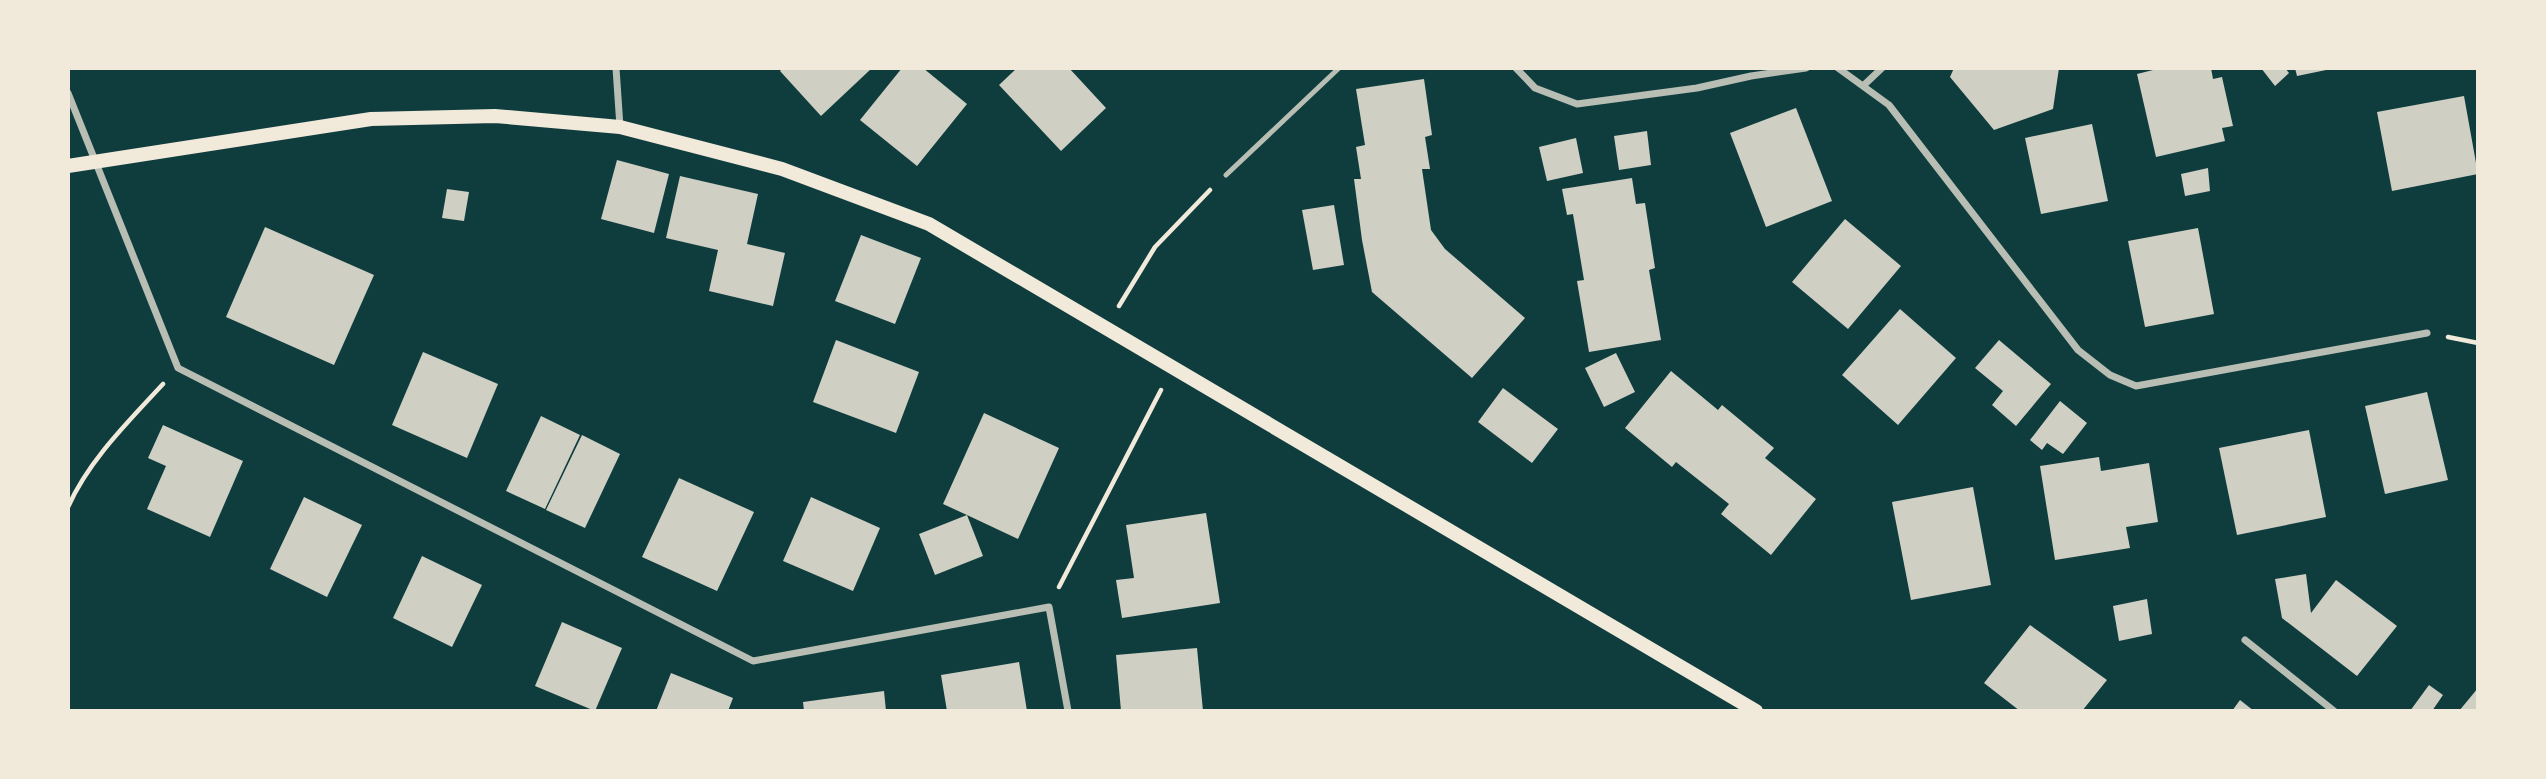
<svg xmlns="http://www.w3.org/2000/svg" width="2546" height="779" viewBox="0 0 2546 779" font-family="'Roboto Condensed',sans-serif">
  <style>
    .building { fill: #cfcfc3 }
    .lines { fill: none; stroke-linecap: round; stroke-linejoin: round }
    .path { stroke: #f1e9da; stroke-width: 4.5 }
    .service { stroke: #b8beb3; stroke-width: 5 }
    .minor { stroke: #b8beb3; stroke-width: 7 }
    .secondary { stroke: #f1e9da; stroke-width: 14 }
  </style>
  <rect width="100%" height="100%" fill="#0f3d3e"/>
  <path class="building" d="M 783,68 L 872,68 L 821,116 L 780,71 Z
    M 902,68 L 923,68 L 967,104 L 917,166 L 860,120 Z
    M 1017,68 L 1069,68 L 1106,108 L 1061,151 L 999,85 Z
    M 1954,68 L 2059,68 L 2053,109 L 1994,130 L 1950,77 Z
    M 2161,68 L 2211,68 L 2213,79 L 2222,77 L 2233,126 L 2222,128 L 2225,141 L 2156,157 L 2137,74 Z
    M 2261,68 L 2285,68 L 2289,73 L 2275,86 Z
    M 2295,68 L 2331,68 L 2331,69 L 2297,76 Z
    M 1424,79 L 1432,135 L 1425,137 L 1430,169 L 1422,169 L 1431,230 L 1445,249 L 1525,318 L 1472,378 L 1372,292 L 1362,240 L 1354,179 L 1361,179 L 1356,147 L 1365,145 L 1356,89 Z
    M 2464,96 L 2478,174 L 2392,191 L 2377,112 Z
    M 1796,108 L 1832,201 L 1766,227 L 1730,133 Z
    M 2092,124 L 2108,201 L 2041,214 L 2025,138 Z
    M 1647,131 L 1651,165 L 1619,170 L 1614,136 Z
    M 1576,138 L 1583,173 L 1547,181 L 1539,147 Z
    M 617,160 L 669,174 L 654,233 L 601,219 Z
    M 2208,168 L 2210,191 L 2185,196 L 2181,174 Z
    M 680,176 L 758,194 L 747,244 L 785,253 L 773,306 L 709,291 L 718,250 L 666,238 Z
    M 1632,178 L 1636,204 L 1645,203 L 1655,268 L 1649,270 L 1661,340 L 1589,352 L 1577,281 L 1584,280 L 1573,214 L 1567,215 L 1562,189 Z
    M 447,189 L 469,192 L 464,221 L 442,218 Z
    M 1334,205 L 1344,265 L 1313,270 L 1302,210 Z
    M 1845,219 L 1901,266 L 1848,329 L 1792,282 Z
    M 265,227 L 374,275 L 334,365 L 226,317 Z
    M 2198,228 L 2214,314 L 2145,327 L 2128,241 Z
    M 861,235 L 921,258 L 895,324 L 835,301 Z
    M 1900,309 L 1956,358 L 1898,425 L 1842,375 Z
    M 836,340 L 919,372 L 896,433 L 813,402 Z
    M 1999,340 L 2051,384 L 2016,426 L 1992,405 L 2003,391 L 1975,368 Z
    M 423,352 L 498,384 L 467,458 L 392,425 Z
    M 1616,353 L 1635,392 L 1604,407 L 1585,368 Z
    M 1671,371 L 1718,410 L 1722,405 L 1774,448 L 1765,458 L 1816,499 L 1771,555 L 1721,514 L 1729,504 L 1676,462 L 1672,467 L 1625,428 Z
    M 1503,388 L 1558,429 L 1532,463 L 1478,422 Z
    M 2427,392 L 2448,480 L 2385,494 L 2365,406 Z
    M 2060,401 L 2087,423 L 2063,454 L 2047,443 L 2042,450 L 2030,440 Z
    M 984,413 L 1059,448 L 1018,539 L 967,515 L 983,556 L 935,575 L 919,534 L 967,515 L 943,504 Z
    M 541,416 L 580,435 L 545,509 L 506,491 Z
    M 163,425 L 243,461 L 210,537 L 147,509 L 166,466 L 148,458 Z
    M 2309,430 L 2326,517 L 2237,535 L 2219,448 Z
    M 582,435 L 620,454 L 585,528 L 546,510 Z
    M 2099,457 L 2101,471 L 2149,463 L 2158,522 L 2126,527 L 2130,548 L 2055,560 L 2040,466 Z
    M 679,478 L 754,512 L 717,591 L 642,557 Z
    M 1973,487 L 1991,585 L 1911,600 L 1892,502 Z
    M 304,497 L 362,525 L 327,597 L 270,569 Z
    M 811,497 L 880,528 L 853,591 L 783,561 Z
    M 1206,513 L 1220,603 L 1122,618 L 1116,580 L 1134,578 L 1126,525 Z
    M 422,556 L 482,585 L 452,647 L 393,618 Z
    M 2306,574 L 2311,613 L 2336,580 L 2397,626 L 2357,676 L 2282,618 L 2275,579 Z
    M 2147,599 L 2152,634 L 2119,641 L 2113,606 Z
    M 562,622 L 622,648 L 595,711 L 535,686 Z
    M 2030,625 L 2107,680 L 2082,711 L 2020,711 L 1984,683 Z
    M 1197,648 L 1203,711 L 1121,711 L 1116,655 Z
    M 1019,662 L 1027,711 L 947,711 L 941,675 Z
    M 671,673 L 733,698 L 728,711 L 656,711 Z
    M 2429,685 L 2443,695 L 2432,711 L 2410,711 Z
    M 2478,688 L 2478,711 L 2459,711 Z
    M 884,691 L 886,711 L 804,711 L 803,702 Z
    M 2240,700 L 2254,711 L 2232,711 Z"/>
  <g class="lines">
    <path class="path" d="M 1119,306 L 1155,247 L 1210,190
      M 2448,337 L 2478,343
      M 68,507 C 89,460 128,422 163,384
      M 1059,587 L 1161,390"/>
    <path class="service" d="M 1226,175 L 1339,68"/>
    <path class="minor" d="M 616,68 L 620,127
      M 1516,68 L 1535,88 L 1577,104 L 1697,88 L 1751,76 L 1806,68
      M 1838,68 L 1889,105 L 2078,350 L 2110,375 L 2136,386 L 2427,333
      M 1864,85 L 1882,68
      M 68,93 L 178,368 L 753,661 L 1049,607 L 1068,711
      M 2245,640 L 2334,711"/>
    <path class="secondary" d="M 68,166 L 371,119 L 495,116 L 620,127 L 782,169 L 929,224 L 1756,711"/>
  </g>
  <rect width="2546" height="779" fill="none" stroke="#f1e9da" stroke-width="140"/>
</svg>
